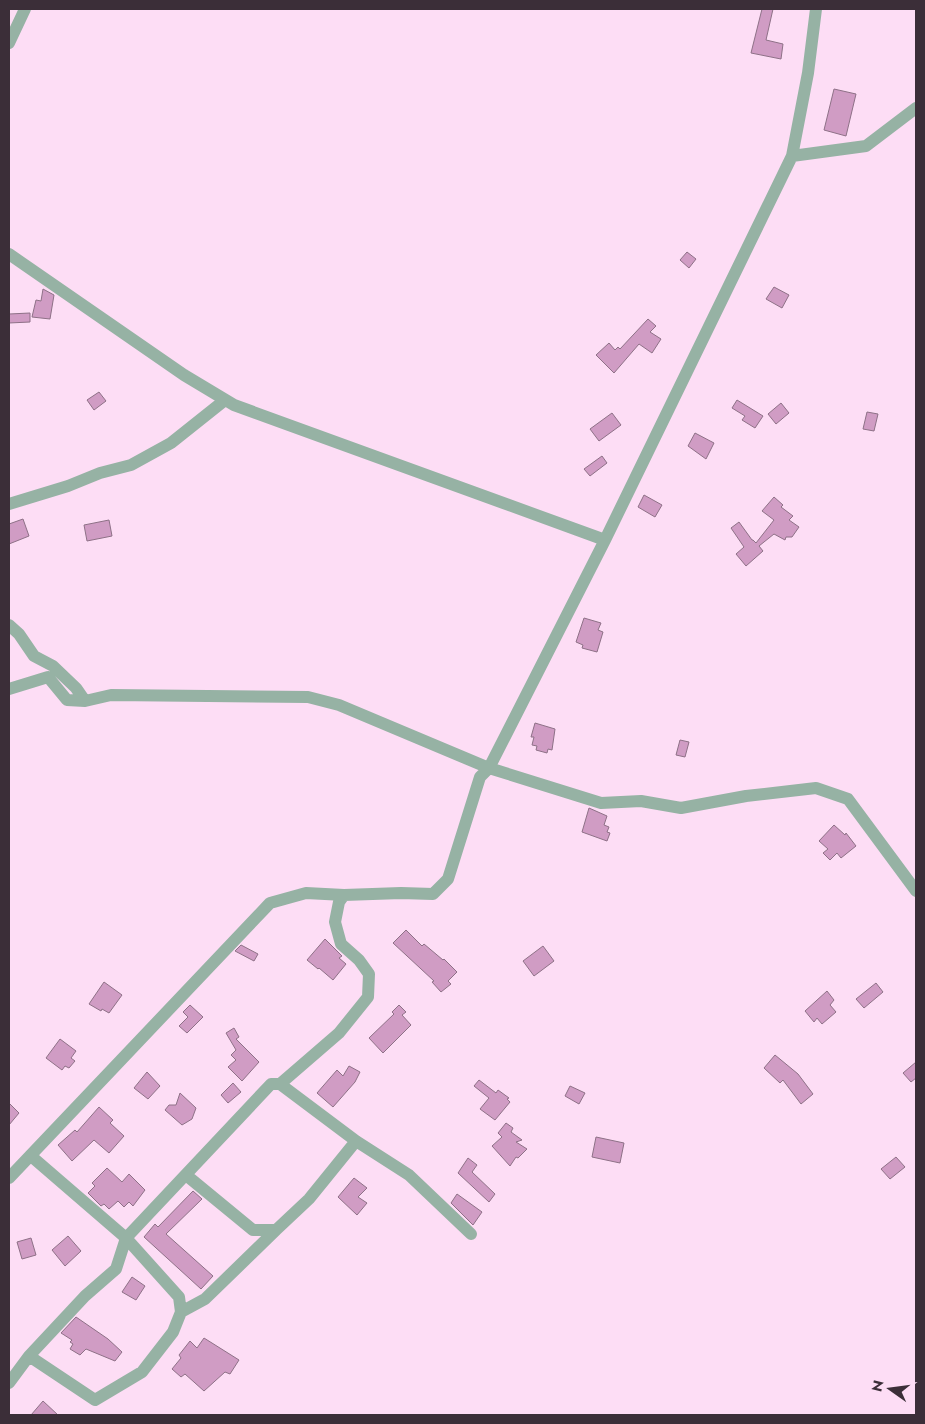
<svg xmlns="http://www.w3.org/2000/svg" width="925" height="1424" viewBox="0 0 925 1424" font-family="Jost,sans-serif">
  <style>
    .building { fill: #d09cc4; stroke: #8e7187 }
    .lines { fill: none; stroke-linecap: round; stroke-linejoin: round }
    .street { stroke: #96b2a4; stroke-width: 12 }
  </style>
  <rect width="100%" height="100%" fill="#fdddf5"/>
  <path class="building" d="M 762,9 L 773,9 L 766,40 L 783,44 L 781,59 L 751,53 Z
    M 834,89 L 856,94 L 846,136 L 824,130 Z
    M 687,252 L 696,259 L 689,268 L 680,260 Z
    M 774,287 L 789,295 L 782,308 L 766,299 Z
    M 43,289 L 54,295 L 50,319 L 32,317 L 36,300 L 41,301 Z
    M 30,313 L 30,322 L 9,323 L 9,314 Z
    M 648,319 L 656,326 L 650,332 L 661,339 L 652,353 L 639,344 L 614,373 L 596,355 L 609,343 L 615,350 L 618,347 L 620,349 Z
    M 99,392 L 106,401 L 94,410 L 87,400 Z
    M 737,400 L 763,416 L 755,428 L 742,420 L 745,416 L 732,408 Z
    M 781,403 L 789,413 L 776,424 L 768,414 Z
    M 867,412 L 878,414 L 874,431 L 863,429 Z
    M 612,413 L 621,425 L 599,441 L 590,429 Z
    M 695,433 L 714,443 L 706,459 L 688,446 Z
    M 602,456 L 607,463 L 590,476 L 584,469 Z
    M 644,495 L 662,505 L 655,517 L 638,507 Z
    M 774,497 L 783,505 L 781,507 L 793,516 L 789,520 L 799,527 L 792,537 L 786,537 L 785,540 L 774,534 L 759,546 L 763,551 L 746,566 L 736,554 L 744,547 L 731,528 L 739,522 L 752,540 L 753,540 L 756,543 L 774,520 L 762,511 Z
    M 23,519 L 29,536 L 9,544 L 9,524 Z
    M 109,520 L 112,536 L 87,541 L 84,525 Z
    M 584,618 L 601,623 L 598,630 L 603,632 L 597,652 L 582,648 L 583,645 L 576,642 Z
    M 535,723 L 555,729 L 552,750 L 548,749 L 547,753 L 536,750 L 537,746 L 532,745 L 534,737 L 531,737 Z
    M 680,740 L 689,742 L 685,757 L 676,755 Z
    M 589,808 L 607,816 L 604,825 L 609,827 L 607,832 L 610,833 L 607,841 L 582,832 Z
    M 834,825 L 845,835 L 846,833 L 856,846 L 841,858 L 837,853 L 830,860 L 823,853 L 828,849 L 819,841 Z
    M 406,930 L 422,946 L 424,944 L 443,960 L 444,959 L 457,972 L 448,981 L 451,984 L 441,992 L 432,982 L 434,981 L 393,943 Z
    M 325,939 L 342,956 L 339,958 L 346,964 L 333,980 L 319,968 L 318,969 L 307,960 Z
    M 241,945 L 258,954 L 254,961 L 235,951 Z
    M 543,946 L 554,961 L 534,976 L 523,961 Z
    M 104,982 L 122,995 L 109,1013 L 102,1009 L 101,1011 L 89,1004 Z
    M 876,983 L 883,992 L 864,1008 L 856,999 Z
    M 827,991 L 834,1000 L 830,1005 L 836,1012 L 822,1024 L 817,1018 L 814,1022 L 805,1011 Z
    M 190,1005 L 203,1017 L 187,1033 L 179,1026 L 188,1017 L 183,1012 Z
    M 399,1005 L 406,1012 L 402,1015 L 411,1025 L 383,1053 L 369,1038 L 394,1014 L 392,1012 Z
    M 234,1028 L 239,1037 L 236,1039 L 259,1062 L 242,1081 L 228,1067 L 236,1060 L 231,1055 L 236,1050 L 226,1033 Z
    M 60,1039 L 76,1051 L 71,1058 L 75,1061 L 69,1068 L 65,1066 L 62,1070 L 46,1058 Z
    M 775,1055 L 798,1074 L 813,1094 L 801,1104 L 783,1080 L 780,1083 L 764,1068 Z
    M 916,1062 L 916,1078 L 911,1082 L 903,1073 Z
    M 349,1066 L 360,1072 L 355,1082 L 333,1107 L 317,1093 L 337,1070 L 343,1076 Z
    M 147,1072 L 160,1086 L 148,1099 L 134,1088 Z
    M 479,1080 L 496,1093 L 498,1090 L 509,1098 L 507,1099 L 510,1102 L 495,1120 L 480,1109 L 489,1098 L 474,1086 Z
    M 233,1083 L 241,1092 L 228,1103 L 221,1095 Z
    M 570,1086 L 585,1093 L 579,1104 L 565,1096 Z
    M 180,1093 L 196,1108 L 192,1119 L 182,1125 L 165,1110 L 169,1105 L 176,1105 Z
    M 9,1103 L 19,1113 L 9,1125 Z
    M 99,1107 L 113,1120 L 110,1123 L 124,1136 L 109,1153 L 94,1140 L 72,1161 L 58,1145 L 75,1130 L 77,1132 Z
    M 506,1123 L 513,1128 L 511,1132 L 522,1140 L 516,1142 L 527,1149 L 518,1158 L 516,1157 L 510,1166 L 492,1146 L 502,1137 L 498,1133 Z
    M 596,1137 L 624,1143 L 620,1163 L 592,1157 Z
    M 896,1157 L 905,1167 L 890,1179 L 881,1169 Z
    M 468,1158 L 477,1165 L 472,1172 L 495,1194 L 489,1202 L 458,1173 Z
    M 107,1168 L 122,1182 L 129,1174 L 145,1190 L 133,1206 L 129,1202 L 124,1207 L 118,1201 L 109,1209 L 104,1204 L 101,1206 L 88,1193 L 95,1186 L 92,1183 Z
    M 354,1178 L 367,1188 L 358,1197 L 367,1203 L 357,1215 L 338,1197 Z
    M 193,1191 L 202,1199 L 166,1234 L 213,1276 L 201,1289 L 144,1237 L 155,1224 L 158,1227 Z
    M 457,1194 L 482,1212 L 473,1225 L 451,1203 Z
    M 68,1236 L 81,1251 L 65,1266 L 52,1250 Z
    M 31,1238 L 36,1255 L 22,1259 L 17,1242 Z
    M 132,1277 L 145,1286 L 136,1300 L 122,1292 Z
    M 76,1317 L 108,1339 L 122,1352 L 115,1361 L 86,1349 L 80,1355 L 70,1349 L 73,1344 L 70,1342 L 72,1340 L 61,1333 Z
    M 204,1338 L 239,1360 L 230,1374 L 225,1372 L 204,1391 L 185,1374 L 181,1377 L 172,1369 L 181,1358 L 179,1355 L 190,1341 L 197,1348 Z
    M 43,1401 L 58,1415 L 31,1415 Z"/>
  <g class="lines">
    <path class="street" d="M 9,43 L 25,9
      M 792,156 L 808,73 L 816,9
      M 9,254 L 184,375 L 234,405 L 605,540
      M 9,504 L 68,486 L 100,473 L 131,465 L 171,443 L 225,400
      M 9,625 L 19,634 L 34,656 L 53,666 L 76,688 L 85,701
      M 9,689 L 48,677 L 67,700 L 85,701 L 111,695 L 308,697 L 339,705 L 489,768 L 601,803 L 641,801 L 681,808 L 746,796 L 816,788 L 848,799 L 916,891
      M 280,1084 L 356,1141 L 409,1175 L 471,1234
      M 186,1175 L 253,1230 L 276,1230 L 309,1199 L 356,1141
      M 9,1178 L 270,903 L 306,893 L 344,895 L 401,893 L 433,894 L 448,879 L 480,777 L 489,768 L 605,540 L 792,156 L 866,146 L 916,108
      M 181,1312 L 205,1299 L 276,1230
      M 29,1356 L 95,1400 L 142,1372 L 173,1332 L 181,1312 L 179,1297 L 126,1238 L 31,1156
      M 9,1383 L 29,1356 L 85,1296 L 116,1269 L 126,1238 L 271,1084 L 280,1084 L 339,1033 L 368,997 L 369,974 L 359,960 L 341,944 L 335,922 L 339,902 L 344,895"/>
  </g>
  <rect width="925" height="1424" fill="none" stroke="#3b2e38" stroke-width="20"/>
  <g transform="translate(890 1389) rotate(284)" stroke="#fdddf5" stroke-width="4" paint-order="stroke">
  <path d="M0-4L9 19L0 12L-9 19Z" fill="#3b2e38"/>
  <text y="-8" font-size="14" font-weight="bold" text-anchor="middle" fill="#3b2e38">N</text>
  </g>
</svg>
